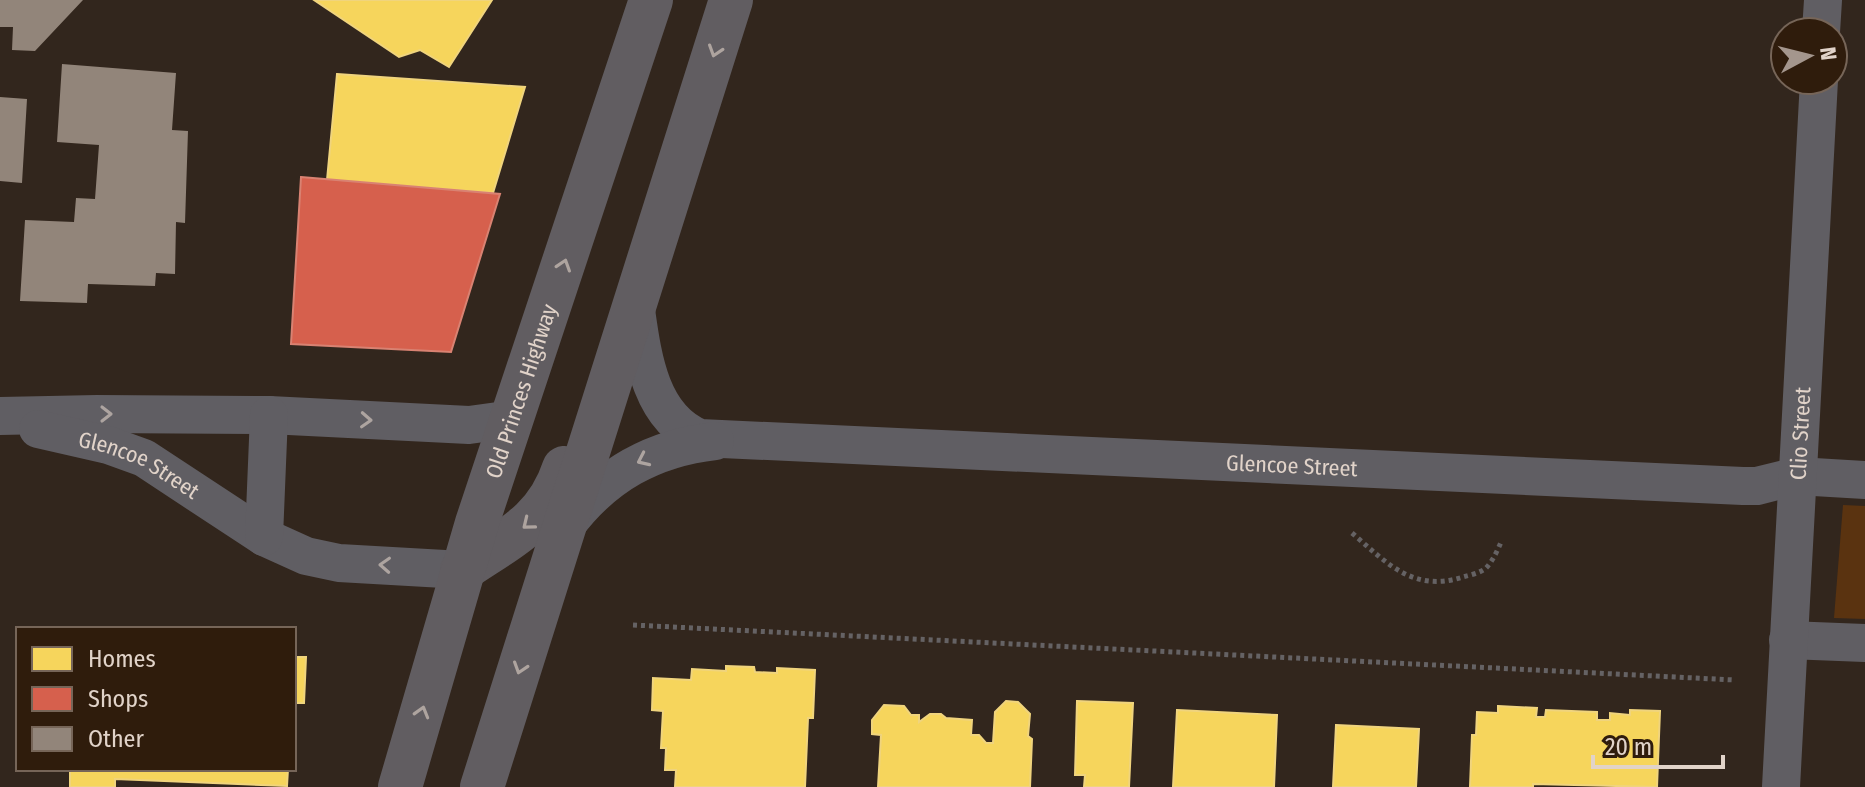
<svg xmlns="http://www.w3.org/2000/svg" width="1865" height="787" viewBox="0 0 1865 787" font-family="'Fira Sans Condensed',sans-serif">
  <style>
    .green { fill: #5a3310 }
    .homes { fill: #f6d55c; stroke: #f0d47d; stroke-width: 2 }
    .shops { fill: #d6604d; stroke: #d98272; stroke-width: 2 }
    .building { fill: #92857a }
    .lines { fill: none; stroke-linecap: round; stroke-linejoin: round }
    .path { stroke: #656264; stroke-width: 5; stroke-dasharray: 4 4; stroke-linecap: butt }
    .street { stroke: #605e63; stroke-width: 38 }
    .primary { stroke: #615d61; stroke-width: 44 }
    .oneway { stroke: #aea49f }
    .oneway2 { stroke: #ada4a0 }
    .labels { text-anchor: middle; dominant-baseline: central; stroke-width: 8; stroke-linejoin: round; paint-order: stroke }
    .street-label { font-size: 22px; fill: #e1d3c9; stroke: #2f1c0c }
  </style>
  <rect width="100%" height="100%" fill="#32261d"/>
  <path class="green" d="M 1843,505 L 1865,506 L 1865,619 L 1834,618 Z"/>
  <path class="homes" d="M 314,0 L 492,0 L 449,67 L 420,50 L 399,57 Z
    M 337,74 L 525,87 L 493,193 L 327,180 Z
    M 294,657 L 306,657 L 304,703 L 294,703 Z
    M 726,666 L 754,667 L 755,672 L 777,673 L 777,668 L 815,670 L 813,718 L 808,718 L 805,787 L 675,787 L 676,770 L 665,770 L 666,748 L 661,748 L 663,711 L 652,710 L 653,678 L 691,680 L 692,669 L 726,671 Z
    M 1006,701 L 1018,702 L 1030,714 L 1028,736 L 1032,739 L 1030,787 L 878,787 L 881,735 L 872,734 L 872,720 L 884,705 L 904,706 L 911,715 L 919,715 L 919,722 L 930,714 L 941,714 L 946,718 L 972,720 L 971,735 L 979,735 L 986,743 L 993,743 L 995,712 Z
    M 1077,701 L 1133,703 L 1129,787 L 1084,787 L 1085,775 L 1075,775 Z
    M 1498,706 L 1537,708 L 1536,717 L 1545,717 L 1546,710 L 1597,712 L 1597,720 L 1610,720 L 1610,713 L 1630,715 L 1630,710 L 1660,711 L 1657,787 L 1533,784 L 1533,787 L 1470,787 L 1472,735 L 1476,735 L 1477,712 L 1498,713 Z
    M 1177,710 L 1277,715 L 1274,787 L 1173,787 Z
    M 1336,725 L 1419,729 L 1416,787 L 1333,787 Z
    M 70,769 L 288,769 L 287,786 L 115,779 L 115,787 L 70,787 Z"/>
  <path class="shops" d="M 301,177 L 500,194 L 451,352 L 291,344 Z"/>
  <path class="building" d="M 0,0 L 83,0 L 35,51 L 12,50 L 13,27 L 0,27 Z
    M 62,64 L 176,73 L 172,130 L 188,131 L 185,223 L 176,222 L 175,274 L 156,273 L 155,286 L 88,284 L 87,303 L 20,301 L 25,220 L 74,222 L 76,198 L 95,199 L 99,145 L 57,142 Z
    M 0,97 L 27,99 L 22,183 L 0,181 Z"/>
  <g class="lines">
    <path class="path" d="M 1352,533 C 1387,563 1413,593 1463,577 C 1470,575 1480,573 1486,568 C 1493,561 1498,549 1502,540
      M 633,625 L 1735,680"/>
    <g class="street">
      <path d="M 1821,32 L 1823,0"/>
      <path id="s1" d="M 635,303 C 642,351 648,417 700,438 L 1743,486 L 1757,486 L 1797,476 L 1865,480"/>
      <path d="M 0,416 L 97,414 L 269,415 L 469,425 L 513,419"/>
      <path id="s2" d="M 38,429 L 108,445 L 144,458 L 264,537 L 306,556 L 339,563 L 462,570"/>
      <path d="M 566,526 C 604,475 653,448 715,441"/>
      <path d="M 264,537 L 269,415"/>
      <path d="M 1788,640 L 1865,643"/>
      <path id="s3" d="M 1781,787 L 1819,80"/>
    </g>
    <g class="primary">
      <path d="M 462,570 C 507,539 546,523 564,468"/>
      <path id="s4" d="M 400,787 L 477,523 L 651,0"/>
      <path d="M 482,787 L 731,0"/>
    </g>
  </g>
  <defs><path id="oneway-chevron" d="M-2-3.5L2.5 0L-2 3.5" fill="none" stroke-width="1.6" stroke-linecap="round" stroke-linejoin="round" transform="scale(2)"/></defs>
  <g class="oneway">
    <use href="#oneway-chevron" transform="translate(715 51) rotate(108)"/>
    <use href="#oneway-chevron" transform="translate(564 265) rotate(-72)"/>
    <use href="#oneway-chevron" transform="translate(528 524) rotate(141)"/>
    <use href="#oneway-chevron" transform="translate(520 668) rotate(108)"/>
    <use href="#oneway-chevron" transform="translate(422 712) rotate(-74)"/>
  </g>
  <g class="oneway2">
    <use href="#oneway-chevron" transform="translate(106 414)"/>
    <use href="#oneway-chevron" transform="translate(366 420) rotate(3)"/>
    <use href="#oneway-chevron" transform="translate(643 460) rotate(155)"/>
    <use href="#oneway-chevron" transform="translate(385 565) rotate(-177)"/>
  </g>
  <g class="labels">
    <g class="street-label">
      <text stroke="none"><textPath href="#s4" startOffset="414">Old Princes Highway</textPath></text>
      <text stroke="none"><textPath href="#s3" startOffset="354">Clio Street</textPath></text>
      <text stroke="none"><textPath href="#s1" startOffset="750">Glencoe Street</textPath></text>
      <text stroke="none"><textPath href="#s2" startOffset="108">Glencoe Street</textPath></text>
    </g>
  </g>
  <rect x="16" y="627" width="280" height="144" fill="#2f1c0c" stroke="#766558" stroke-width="2"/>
  <rect x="32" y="647" width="40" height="24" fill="#f6d55c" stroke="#766558" stroke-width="2"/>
  <text x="88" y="667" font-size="24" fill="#e1d3c9">Homes</text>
  <rect x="32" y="687" width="40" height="24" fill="#d6604d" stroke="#766558" stroke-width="2"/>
  <text x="88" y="707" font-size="24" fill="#e1d3c9">Shops</text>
  <rect x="32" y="727" width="40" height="24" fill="#92857a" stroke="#766558" stroke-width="2"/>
  <text x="88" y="747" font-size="24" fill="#e1d3c9">Other</text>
  <g transform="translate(1809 56) rotate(83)"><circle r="38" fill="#2f1c0c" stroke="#766558" stroke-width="2"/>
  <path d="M0-6L14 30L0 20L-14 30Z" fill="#a4968d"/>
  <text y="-12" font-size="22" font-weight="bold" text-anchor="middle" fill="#e1d3c9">N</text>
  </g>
  <path d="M1593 755v12h130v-12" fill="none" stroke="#e1d3c9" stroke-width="4"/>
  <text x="1605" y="755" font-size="24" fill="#e1d3c9" stroke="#2f1c0c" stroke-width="6" paint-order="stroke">20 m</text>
</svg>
